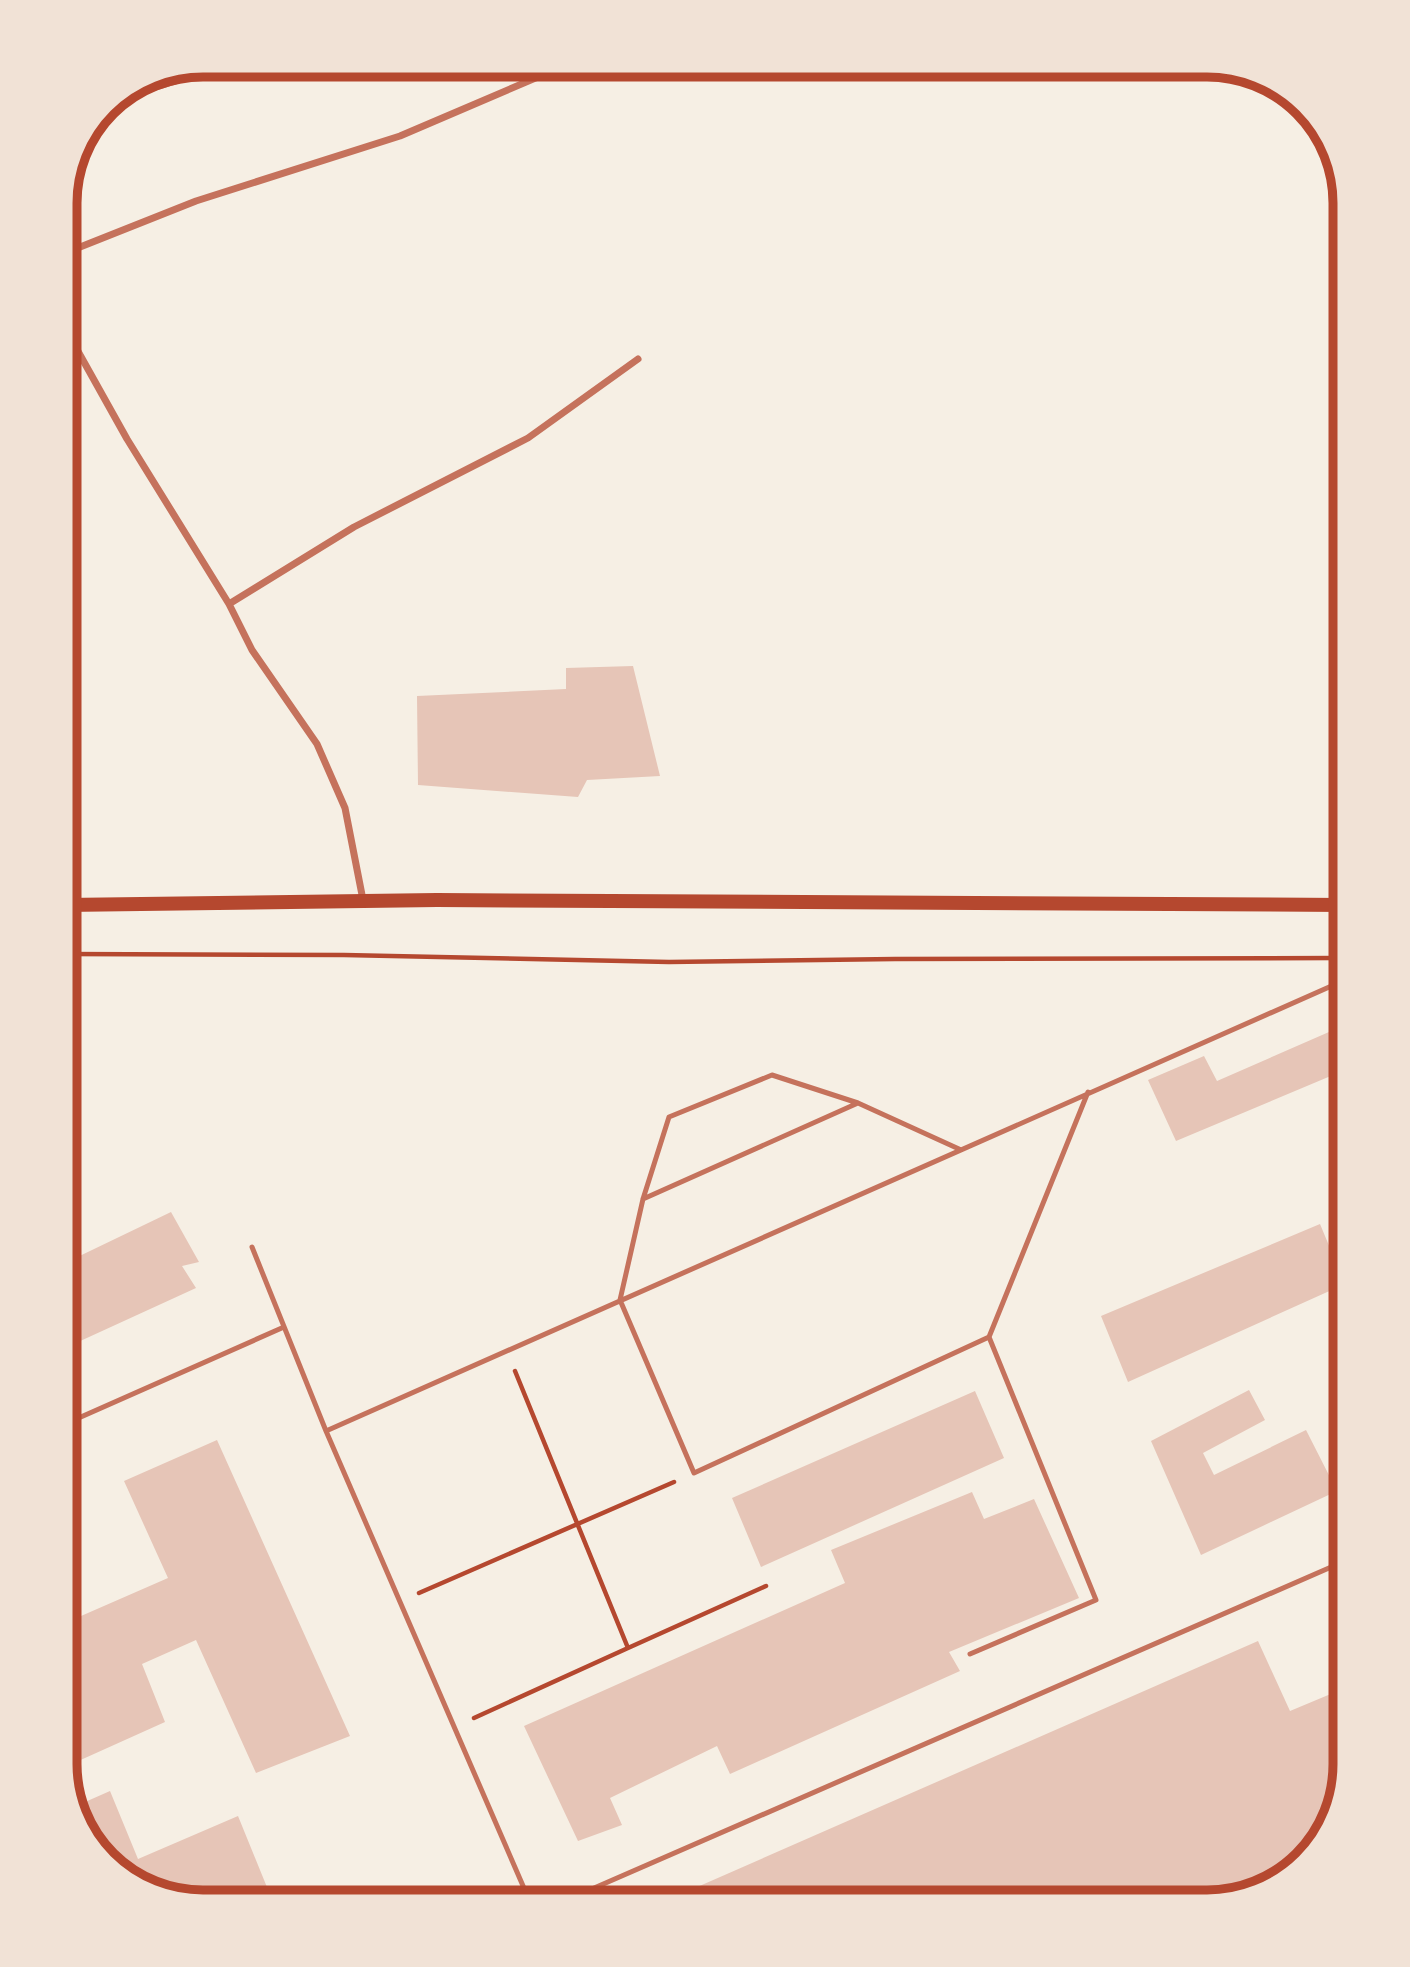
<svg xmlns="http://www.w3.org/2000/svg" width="1410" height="1967" viewBox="0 0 1410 1967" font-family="Inter,sans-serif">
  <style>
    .building { fill: #e6c5b7 }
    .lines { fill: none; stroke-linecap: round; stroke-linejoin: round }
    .path { stroke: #b5482f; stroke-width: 4.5 }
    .service { stroke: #c5725c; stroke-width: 5 }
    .minor { stroke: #c5725c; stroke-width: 7 }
    .secondary { stroke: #b5482f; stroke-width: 14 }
    .rim { fill: none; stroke: #b5482f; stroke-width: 9 }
  </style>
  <rect width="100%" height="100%" fill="#f6efe4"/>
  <path class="building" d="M 633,666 L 660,776 L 587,780 L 578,797 L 418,785 L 417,696 L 566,689 L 566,668 Z
    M 1345,1025 L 1345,1070 L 1176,1141 L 1148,1080 L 1204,1056 L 1217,1081 Z
    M 171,1212 L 199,1262 L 182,1266 L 196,1288 L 65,1348 L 65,1263 Z
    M 1320,1224 L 1345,1284 L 1128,1382 L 1101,1316 Z
    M 1249,1390 L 1265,1420 L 1203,1453 L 1214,1475 L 1306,1430 L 1337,1491 L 1201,1555 L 1151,1441 Z
    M 975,1391 L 1004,1458 L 761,1567 L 732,1498 Z
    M 217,1440 L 350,1736 L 256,1773 L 196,1640 L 142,1664 L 165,1722 L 65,1767 L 65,1623 L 168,1578 L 124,1481 Z
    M 972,1492 L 984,1519 L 1034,1499 L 1079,1598 L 949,1652 L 960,1671 L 730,1774 L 717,1746 L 610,1798 L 622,1825 L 578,1841 L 524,1726 L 845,1583 L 831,1550 Z
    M 1258,1641 L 1290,1711 L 1345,1688 L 1345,1765 L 1327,1834 L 1277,1884 L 1208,1902 L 663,1902 Z
    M 110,1791 L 138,1859 L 238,1816 L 273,1902 L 194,1902 L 133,1884 L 83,1834 L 76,1806 Z"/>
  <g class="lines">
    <path class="path" d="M 65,954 L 344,955 L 669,962 L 895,959 L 1337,958
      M 419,1593 L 674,1482
      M 628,1648 L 766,1586
      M 474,1718 L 628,1648 L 515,1371"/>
    <path class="service" d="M 959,1149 L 858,1103 L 772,1075 L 669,1117 L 643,1199 L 620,1300 L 694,1473 L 989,1337 L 1088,1092
      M 643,1199 L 858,1103
      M 252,1247 L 326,1431
      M 65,1424 L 284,1327
      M 970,1654 L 1096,1600 L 989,1337
      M 530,1902 L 326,1431 L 1345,980
      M 562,1902 L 1345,1561"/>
    <path class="minor" d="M 110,101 L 228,65
      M 65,253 L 196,201 L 400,136 L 566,65
      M 65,328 L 127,439 L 229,604 L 252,650 L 317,744 L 345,808 L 363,900
      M 229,604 L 354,527 L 528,438 L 638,359"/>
    <path class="secondary" d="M 65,905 L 437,900 L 1345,905"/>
  </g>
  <path d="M0 0H1410V1967H0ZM203 77H1207A126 126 0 0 1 1333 203V1764A126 126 0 0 1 1207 1890H203A126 126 0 0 1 77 1764V203A126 126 0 0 1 203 77Z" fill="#f1e2d6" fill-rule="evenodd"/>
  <path class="rim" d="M203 77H1207A126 126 0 0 1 1333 203V1764A126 126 0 0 1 1207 1890H203A126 126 0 0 1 77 1764V203A126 126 0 0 1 203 77Z"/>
</svg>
